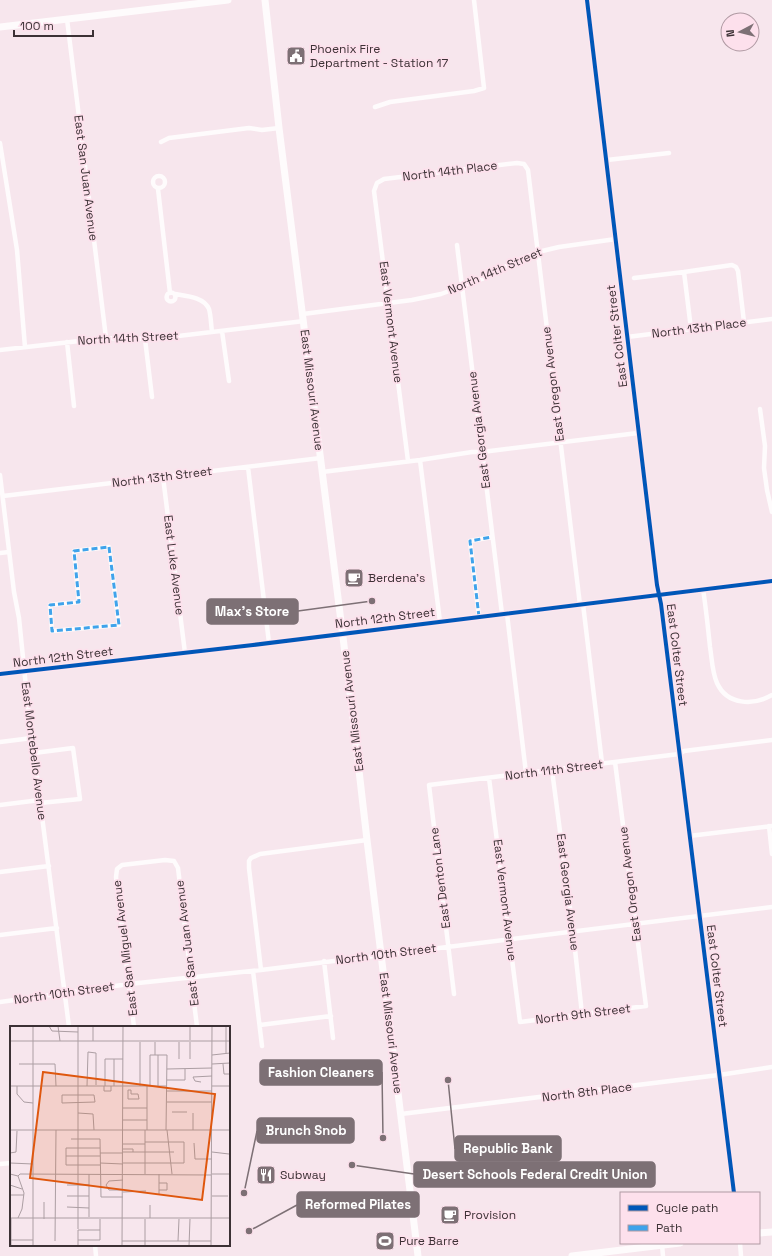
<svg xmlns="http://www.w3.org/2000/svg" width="772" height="1256" viewBox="0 0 772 1256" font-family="'Space Grotesk',sans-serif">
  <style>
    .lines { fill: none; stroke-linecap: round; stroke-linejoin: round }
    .minor { stroke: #fefbfc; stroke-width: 4.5 }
    .tertiary { stroke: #fefbfc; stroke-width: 6 }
    .secondary { stroke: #fefbfc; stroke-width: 7 }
    .primary { stroke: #fefbfc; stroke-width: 7 }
    .quiet { stroke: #3fa3eb; stroke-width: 3; stroke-dasharray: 6 3; stroke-linecap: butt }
    .cycleway-casing { stroke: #fde0ec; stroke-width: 6 }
    .cycleway { stroke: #0057b8; stroke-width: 4 }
    .labels { text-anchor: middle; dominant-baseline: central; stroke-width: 3.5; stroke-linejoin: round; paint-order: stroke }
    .poi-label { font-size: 12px; fill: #3c3135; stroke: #fde0ec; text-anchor: start }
    .street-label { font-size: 12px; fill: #3c3135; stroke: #fde0ec }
    .inset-road { fill: none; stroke: #ac9ea3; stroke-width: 1 }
    .view { fill: #df570e; fill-opacity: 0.15; stroke: #df570e; stroke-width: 2 }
    .inset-edge { fill: none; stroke: #3c3135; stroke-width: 2 }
    .leader { fill: none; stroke: #7d7075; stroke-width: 1.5 }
    .callout-dot { fill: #7d7075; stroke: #fde0ec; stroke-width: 1.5 }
    .callout { fill: #7d7075; stroke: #7d7075; stroke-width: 1.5 }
    .callout-label { font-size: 13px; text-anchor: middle; font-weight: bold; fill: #fff }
  </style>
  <rect width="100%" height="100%" fill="#f7e6ed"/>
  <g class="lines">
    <path class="minor" d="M 67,19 L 106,338
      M 375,107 L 390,102 L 474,91 L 484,88 L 474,0
      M 161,142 L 169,138 L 249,128 L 262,130 L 279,128
      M 0,143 L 17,250 L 25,347
      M 607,160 L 669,153
      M153 182a6 6 0 1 1 12 0a6 6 0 1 1-12 0Z
      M 158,189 L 170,293
      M 457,245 L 502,614
      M 634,278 L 684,272
      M166.5 297a4.5 4.5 0 1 1 9 0a4.5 4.5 0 1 1-9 0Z
      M 175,294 C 187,296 204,297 209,309 C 211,316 211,325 212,332
      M 303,314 L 412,300 L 441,294 L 482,279 L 522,258 L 538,252 L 559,247 L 616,239
      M 691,329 L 684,272 L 732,265 L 736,267 L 738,271 L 744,322
      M 222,331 L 229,381
      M 627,337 L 772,319
      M 145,339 L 152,397
      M 67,342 L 74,406
      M 0,350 L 106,338 L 153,339 L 304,321
      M 760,409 L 765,446 L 764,468 L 767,490 L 772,512
      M 420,460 L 440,622
      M 408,461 L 374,191 L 377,183 L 384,179 L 517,163 L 524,164 L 528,170 L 580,605
      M 248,467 L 269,643
      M 322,472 L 420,460 L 472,452 L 482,452 L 638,433
      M 0,475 L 14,592 L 19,618 L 28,707 L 69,1027
      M 163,477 L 185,653
      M 3,496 L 321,458
      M 109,547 L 119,625 L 52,631 L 50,605 L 79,602 L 74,551 Z
      M 0,553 L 9,552
      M 703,589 C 706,608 708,628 710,647 C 712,659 712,672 717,683 C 727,705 753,706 772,695
      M 583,604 L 602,763
      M 507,614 L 526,773
      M 479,617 L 470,541 L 492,537
      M 0,742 L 32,738
      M 34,753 L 73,748 L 80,799 L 40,803
      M 552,770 L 573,931 L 582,1014
      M 489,778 L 520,1022 L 646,1006 L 615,762
      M 0,805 L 40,800
      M 769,826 L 772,854
      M 689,836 L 772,826
      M 0,872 L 49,866
      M 0,935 L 57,928
      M 324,961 L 333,1038
      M 261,970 L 249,868 L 249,861 L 251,858 L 260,854 L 367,840
      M 253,971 L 262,1046
      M 454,994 L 429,785 L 679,754 L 684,751 L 772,740
      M 0,1002 L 129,984 L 261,970 L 772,907
      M 260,1025 L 331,1016
      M 134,1027 L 116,877 L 117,869 L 122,865 L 165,860 L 174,861 L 178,868 L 197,1027
      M 401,1114 L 719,1075 L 772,1067
      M 0,1164 L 11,1163
      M 740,1243 L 741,1256
      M 95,1245 L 96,1256
      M 662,1245 L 663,1256"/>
    <path class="tertiary" d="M 587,0 L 657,585 L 661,604 L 734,1193
      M 0,674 L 253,645 L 772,581"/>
    <path class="secondary" d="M 265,0 L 279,128 L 351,701 L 367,840 L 418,1256
      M 0,27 L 228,0"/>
    <path class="primary" d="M 759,1233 L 772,1232
      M 572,1256 L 680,1243"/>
    <path class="quiet" d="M 109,547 L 119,625 L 52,631 L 50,605 L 79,602 L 74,551 Z
      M 479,617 L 470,541 L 492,537"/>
    <g class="cycleway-casing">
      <path id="cycleway" d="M 587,0 L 657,585 L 661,604 L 734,1193
        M 0,674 L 253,645 L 772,581"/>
    </g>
    <use href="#cycleway" class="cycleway"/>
  </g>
  <defs>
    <g id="civic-square" transform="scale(1)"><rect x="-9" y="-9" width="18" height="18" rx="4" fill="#7d7075" stroke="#fde0ec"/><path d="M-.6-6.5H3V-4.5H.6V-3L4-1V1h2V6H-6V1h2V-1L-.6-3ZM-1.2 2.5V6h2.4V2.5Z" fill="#fff"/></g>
    <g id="cafe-square" transform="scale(1)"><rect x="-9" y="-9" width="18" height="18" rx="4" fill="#7d7075" stroke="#fde0ec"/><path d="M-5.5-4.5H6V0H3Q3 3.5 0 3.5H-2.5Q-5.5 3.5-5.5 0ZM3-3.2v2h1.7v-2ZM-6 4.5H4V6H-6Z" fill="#fff"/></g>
    <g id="restaurant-square" transform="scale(1)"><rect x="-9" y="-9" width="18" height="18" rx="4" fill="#7d7075" stroke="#fde0ec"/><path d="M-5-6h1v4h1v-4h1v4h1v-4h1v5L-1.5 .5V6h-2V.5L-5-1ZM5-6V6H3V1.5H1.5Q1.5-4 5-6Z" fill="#fff"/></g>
    <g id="stadium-square" transform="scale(1)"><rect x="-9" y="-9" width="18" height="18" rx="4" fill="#7d7075" stroke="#fde0ec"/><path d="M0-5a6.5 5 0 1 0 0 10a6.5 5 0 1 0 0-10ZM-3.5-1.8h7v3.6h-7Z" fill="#fff"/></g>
  </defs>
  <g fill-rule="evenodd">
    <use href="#civic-square" x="296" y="56"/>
    <use href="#cafe-square" x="354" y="578"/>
    <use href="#restaurant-square" x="266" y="1175"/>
    <use href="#cafe-square" x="450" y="1215"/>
    <use href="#stadium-square" x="385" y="1241"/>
  </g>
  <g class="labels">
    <g class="poi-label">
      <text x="310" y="49">Phoenix Fire<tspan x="310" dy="14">Department - Station 17</tspan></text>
      <text x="368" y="578">Berdena's</text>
      <text x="280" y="1175">Subway</text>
      <text x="464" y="1215">Provision</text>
      <text x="399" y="1241">Pure Barre</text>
    </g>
    <g class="street-label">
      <text transform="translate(450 171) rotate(-7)">North 14th Place</text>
      <text transform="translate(86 178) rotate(83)">East San Juan Avenue</text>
      <text transform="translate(495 271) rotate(-23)">North 14th Street</text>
      <text transform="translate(391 322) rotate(83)">East Vermont Avenue</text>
      <text transform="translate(699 328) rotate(-7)">North 13th Place</text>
      <text transform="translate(617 336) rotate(-97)">East Colter Street</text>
      <text transform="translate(128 338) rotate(-3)">North 14th Street</text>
      <text transform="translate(553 384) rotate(-97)">East Oregon Avenue</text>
      <text transform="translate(312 390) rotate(83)">East Missouri Avenue</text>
      <text transform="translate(479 430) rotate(-97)">East Georgia Avenue</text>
      <text transform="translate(162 477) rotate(-7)">North 13th Street</text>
      <text transform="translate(174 565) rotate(83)">East Luke Avenue</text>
      <text transform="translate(385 618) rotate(-7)">North 12th Street</text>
      <text transform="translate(677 655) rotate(83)">East Colter Street</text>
      <text transform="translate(63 657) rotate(-7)">North 12th Street</text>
      <text transform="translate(352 711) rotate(-97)">East Missouri Avenue</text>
      <text transform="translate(34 751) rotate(83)">East Montebello Avenue</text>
      <text transform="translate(554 770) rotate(-7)">North 11th Street</text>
      <text transform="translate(440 878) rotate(-97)">East Denton Lane</text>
      <text transform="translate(630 884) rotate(-97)">East Oregon Avenue</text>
      <text transform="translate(568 892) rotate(83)">East Georgia Avenue</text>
      <text transform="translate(505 900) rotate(83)">East Vermont Avenue</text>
      <text transform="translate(187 943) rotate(-97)">East San Juan Avenue</text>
      <text transform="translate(125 948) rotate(-97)">East San Miguel Avenue</text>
      <text transform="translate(386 954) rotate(-7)">North 10th Street</text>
      <text transform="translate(717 976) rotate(83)">East Colter Street</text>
      <text transform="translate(64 993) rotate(-8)">North 10th Street</text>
      <text transform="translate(583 1014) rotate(-7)">North 9th Street</text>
      <text transform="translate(391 1033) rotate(83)">East Missouri Avenue</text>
      <text transform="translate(587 1092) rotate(-7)">North 8th Place</text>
    </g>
  </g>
  <g transform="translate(10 1026)">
    <rect width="220" height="220" fill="#f7e6ed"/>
    <path class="inset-road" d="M 39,0 L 42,5 L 68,6M 48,0 L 50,15M 68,0 L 68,203M 216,0 L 216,28M 180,14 L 180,0M 0,15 L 220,15M 83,15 L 83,0M 145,16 L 145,29M 202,29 L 220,27M 169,33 L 169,16M 180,33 L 180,16M 9,38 L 45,38 L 46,60M 202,38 L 220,37M 213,38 L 214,48 L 220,48M 157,43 L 202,42M 157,54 L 175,54 L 175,43M 191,56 L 185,55 L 183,51 L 202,50M 0,60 L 157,60M 7,60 L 7,68 L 14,76 L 23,77M 77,60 L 78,26 L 86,27 L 86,59M 94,60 L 94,65 L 101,65 L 101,60M 95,60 L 95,33 L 113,33M 104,60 L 104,33M 130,60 L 130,16M 140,60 L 140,29 L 157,29 L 156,104M 148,60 L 148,29M 202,60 L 220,60M 118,64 L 121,64 L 121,68 L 128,68 L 129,73 L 118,73 ZM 157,65 L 202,65M 52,69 L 84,69 L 85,76 L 52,77 ZM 157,76 L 202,76M 113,82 L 137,82M 162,86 L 177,86M 68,87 L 83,88 L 84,104M 113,94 L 137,94M 0,104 L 202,104M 135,104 L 135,148M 137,104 L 137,60M 157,104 L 162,148M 183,104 L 183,87M 202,104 L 220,104M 61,113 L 90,113 L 91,171 L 113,171M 184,117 L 185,133 L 202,133M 113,118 L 135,118M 90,122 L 56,122 L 56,139 L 90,139M 113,123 L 123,123 L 123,126M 113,126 L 164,126M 202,126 L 219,128M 0,127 L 6,126 L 7,105M 90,127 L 113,127M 56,130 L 90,130M 0,137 L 23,138M 90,137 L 113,138M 113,137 L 174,137 L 174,116 L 135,116M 0,148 L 8,150 L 10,148 L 201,149M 202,148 L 220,148M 8,150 L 14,167 L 12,183 L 8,192M 149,157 L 157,157 L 157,164 L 149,164M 0,159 L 12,163M 57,159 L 79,159M 113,164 L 99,164 L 96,159 L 99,155 L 113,154M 113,166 L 136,165M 0,169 L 14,169M 149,169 L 149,148M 57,170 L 79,170M 202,170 L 218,170M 57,181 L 79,182M 79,191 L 79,148M 0,192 L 220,192M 140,192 L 140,179M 34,193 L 34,176M 68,204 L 90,204M 1,214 L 23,214M 68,214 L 90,214 L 90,193M 45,215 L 46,104M 112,215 L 201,215M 168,215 L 169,193M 1,220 L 1,192M 23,220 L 23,0M 68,220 L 68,204M 112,220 L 113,0M 135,220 L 135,193M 179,220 L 180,193M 201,220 L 202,0"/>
    <path class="view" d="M 33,46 L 205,68 L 192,174 L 20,152 Z"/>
    <rect width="220" height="220" class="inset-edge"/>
  </g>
  <path class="leader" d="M372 601L298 611M383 1138L382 1072M244 1193L257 1131M448 1080L455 1149M352 1165L414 1174M249 1231L297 1205"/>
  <g class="callout-dot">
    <circle cx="372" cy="601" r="4"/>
    <circle cx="383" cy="1138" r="4"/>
    <circle cx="244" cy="1193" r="4"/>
    <circle cx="448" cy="1080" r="4"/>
    <circle cx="352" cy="1165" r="4"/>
    <circle cx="249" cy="1231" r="4"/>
  </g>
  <g class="callout">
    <rect x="207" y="599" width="91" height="25" rx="4"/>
    <rect x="260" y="1060" width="122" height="25" rx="4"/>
    <rect x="257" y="1118" width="97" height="25" rx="4"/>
    <rect x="455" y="1136" width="106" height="25" rx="4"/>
    <rect x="414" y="1162" width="241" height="25" rx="4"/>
    <rect x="297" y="1192" width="122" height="25" rx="4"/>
  </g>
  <g class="callout-label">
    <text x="252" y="616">Max's Store</text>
    <text x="321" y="1077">Fashion Cleaners</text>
    <text x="306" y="1135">Brunch Snob</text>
    <text x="508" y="1153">Republic Bank</text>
    <text x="535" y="1179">Desert Schools Federal Credit Union</text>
    <text x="358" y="1209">Reformed Pilates</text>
  </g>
  <rect x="620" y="1192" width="140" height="52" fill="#fde0ec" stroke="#b09aa3"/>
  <rect x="628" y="1205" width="20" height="6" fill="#0057b8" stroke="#b09aa3"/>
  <text x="656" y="1212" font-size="12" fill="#3c3135">Cycle path</text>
  <rect x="628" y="1225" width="20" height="6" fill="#3fa3eb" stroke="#b09aa3"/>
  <text x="656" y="1232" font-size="12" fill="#3c3135">Path</text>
  <g transform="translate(740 32) rotate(263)"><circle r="19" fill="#fde0ec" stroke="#b09aa3"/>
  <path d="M0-3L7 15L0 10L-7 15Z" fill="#7d7075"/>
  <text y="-6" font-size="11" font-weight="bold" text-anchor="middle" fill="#3c3135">N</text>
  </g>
  <path d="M14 30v6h79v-6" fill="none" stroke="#3c3135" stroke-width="2"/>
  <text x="20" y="30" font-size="12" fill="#3c3135" stroke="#fde0ec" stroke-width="3" paint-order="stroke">100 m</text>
</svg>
